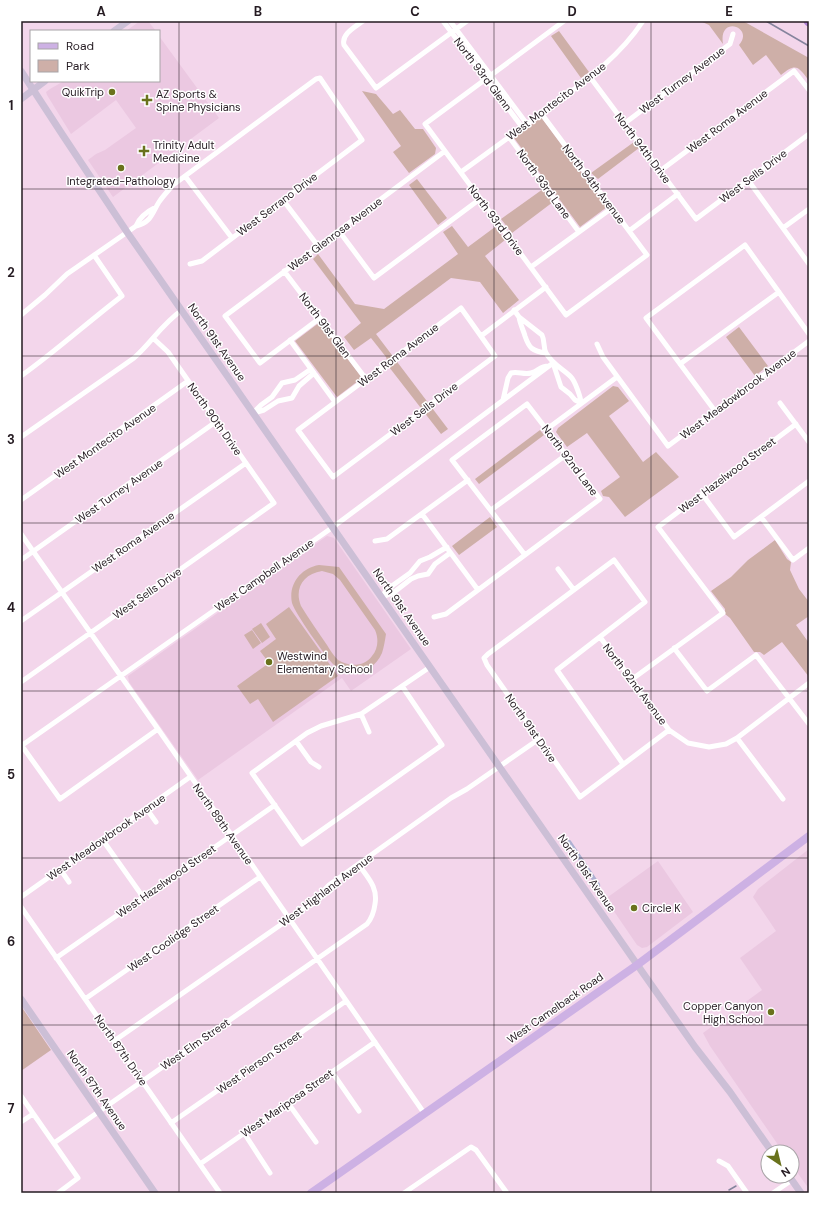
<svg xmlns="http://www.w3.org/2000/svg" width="830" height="1214" viewBox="0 0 830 1214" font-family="'DM Sans',sans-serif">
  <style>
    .built { fill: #ebc8e1 }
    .green { fill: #ceafa8; fill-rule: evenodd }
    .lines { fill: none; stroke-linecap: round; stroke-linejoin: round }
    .stream { stroke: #85849d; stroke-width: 1.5 }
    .canal { stroke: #aeb1d2; stroke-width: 4.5 }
    .street { stroke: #fff; stroke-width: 5 }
    .secondary { stroke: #ccbfd6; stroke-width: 7 }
    .primary { stroke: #cdb1e4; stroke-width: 8 }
    .highway { stroke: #ab7dd2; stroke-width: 9 }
    .grid { fill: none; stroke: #251b22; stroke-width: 1; stroke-opacity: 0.55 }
    .poi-dot { fill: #69721c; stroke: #fff; stroke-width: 1.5 }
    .labels { text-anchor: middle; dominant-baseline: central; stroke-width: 3; stroke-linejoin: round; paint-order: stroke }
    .street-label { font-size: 11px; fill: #251b22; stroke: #fff }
    .poi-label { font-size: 11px; fill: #251b22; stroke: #fff; text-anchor: start }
    .neatline { fill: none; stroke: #251b22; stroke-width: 1.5 }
    .grid-label { font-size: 13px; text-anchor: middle; font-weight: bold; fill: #251b22 }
  </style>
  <rect width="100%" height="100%" fill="#f3d6eb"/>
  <path class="built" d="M 140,21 L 148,21 L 156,31 L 126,31 Z
    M 159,36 L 219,118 L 113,197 L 88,160 L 96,154 L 105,150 L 136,128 L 116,100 L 71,134 L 47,95 L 46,92 L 50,89 L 64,81 L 159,81 Z
    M 327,536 L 334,538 L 411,649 L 351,691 L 342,678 L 198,780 L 129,682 L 128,676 Z
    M 809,849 L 809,1189 L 792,1165 L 792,1152 L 783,1152 L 710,1046 L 703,1033 L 762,990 L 740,958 L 776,931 L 753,897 L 758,889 Z
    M 658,861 L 693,912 L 647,947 L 642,948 L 637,945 L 609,904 L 601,902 Z"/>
  <path class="green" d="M 700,21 L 743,21 L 809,58 L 809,81 C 798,66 796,63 781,75 L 766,55 L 753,65 L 739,45 C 755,27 718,14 723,44 L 709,25 Z
    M 559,31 L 589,72 L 581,78 L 551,36 Z
    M 362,91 L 376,94 L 393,114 L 400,110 L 415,129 L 423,129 L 436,148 L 435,154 L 409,173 L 393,152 L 401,146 Z
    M 541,117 L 607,207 L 580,227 L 514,138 Z
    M 634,142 L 639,148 L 598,179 L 591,173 Z
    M 417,179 L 447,218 L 438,225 L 409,185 Z
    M 543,189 L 553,202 L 512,233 L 501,219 Z
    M 452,226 L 468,247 L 495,227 L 505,240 L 485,256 L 519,300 L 503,313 L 480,282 L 451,278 L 376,334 L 448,429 L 441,434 L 389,367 L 386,357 L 371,338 L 354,350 L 344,337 L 361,323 L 313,259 L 318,254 L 355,304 L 384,309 L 458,254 L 443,232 Z
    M 320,322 L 362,378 L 337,397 L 295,341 Z
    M 739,327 L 768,366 L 755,376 L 726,337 Z
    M 613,386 L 618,387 L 629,401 L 609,416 L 643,462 L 656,452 L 679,477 L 625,517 L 609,497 L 603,496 L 601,491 L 620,477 L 587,433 L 567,447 L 556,432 L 558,428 Z
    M 540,430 L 544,435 L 479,484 L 475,479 Z
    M 490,517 L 497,527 L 459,555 L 452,546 Z
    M 775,540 L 787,559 L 791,562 L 790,570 L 799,589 L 809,602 L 809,616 L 796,625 L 809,643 L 809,677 L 782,642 L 764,655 L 760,652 L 754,652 L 730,618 L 725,614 L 725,609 L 711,591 L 731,577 L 748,560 Z
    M 319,565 L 339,567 L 386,634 C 385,640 384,647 382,653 C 373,674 351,676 334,665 C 325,656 295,613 292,603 C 288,584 301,568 319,565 ZM 322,571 L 333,574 L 340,580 L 375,630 C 379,639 378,649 372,656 C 364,667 349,667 338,660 C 334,656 330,650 327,645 C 318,632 309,619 301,606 C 294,589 303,574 322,571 Z
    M 289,607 L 338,676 L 273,722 L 258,699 L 250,704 L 237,686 L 269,663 L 260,651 L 276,639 L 266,624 Z
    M 261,623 L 270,637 L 262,643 L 252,629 Z
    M 252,630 L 261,643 L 253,649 L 244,635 Z
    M 21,1006 L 51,1050 L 21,1071 Z"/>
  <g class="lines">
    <path class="stream" d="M 766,21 L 809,46
      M 729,1190 L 736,1186"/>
    <path class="canal" d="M 569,842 L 598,885"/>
    <path class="street" d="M 363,21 C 355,27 341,34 344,45 L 376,88 L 467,21
      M 443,21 L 522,127
      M 450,21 L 527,124
      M 590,77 L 696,219 L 809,134
      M 541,113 L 647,255 L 566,315 L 425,124 L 564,21
      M 625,123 L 730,44 L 733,34
      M 509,137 L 579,232
      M 660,171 L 794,71 L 809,90
      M 461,172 C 489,152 517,131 545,111 C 581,84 618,59 643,21
      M 185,176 L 232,238
      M 748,180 L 809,264
      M 283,200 L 318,246
      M 136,226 C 139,218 148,211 156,207
      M 783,228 L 809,209
      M 339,231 L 374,278 L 480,199
      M 629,231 L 678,194
      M 531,267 L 612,208
      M 284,271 L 366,379
      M 461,308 L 495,356 L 333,477 L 298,430 Z
      M 514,310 L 519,317 L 542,335 C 545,341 543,347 546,353 C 552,364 563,369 571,377 C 575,381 581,398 581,403
      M 21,315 L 45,295 L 67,274 L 136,226 C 151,223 152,213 159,202 C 163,196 168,191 173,185 L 316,79 L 320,78 L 362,140 L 202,261 L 190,264
      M 519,317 C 520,324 523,329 525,336 C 529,348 532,351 546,353
      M 320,318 L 260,363 L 225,316 L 445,151
      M 481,336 L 546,287
      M 290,340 L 335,402
      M 597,344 L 603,357 L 668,446 L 809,341
      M 553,363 L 561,387 L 570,394 L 575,400 L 581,403
      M 680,364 L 779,292
      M 21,376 C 56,351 88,322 122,296 L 94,255
      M 503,400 L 508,378 L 511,373 C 518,371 524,375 531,373 C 539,371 539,366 549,366
      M 780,403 L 809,442
      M 715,411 L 646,318 L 745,245 L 809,334
      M 254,412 L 261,405 L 272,397 L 282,383 L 295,380 L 311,369
      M 254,413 L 264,410 L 278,401 L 292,398 L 299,386 L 314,373
      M 547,429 L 617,377
      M 21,437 L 134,358 C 152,342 161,325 182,310
      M 702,494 L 734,537 L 809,481
      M 21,500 L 188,381
      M 491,510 L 566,455
      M 422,514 L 478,590
      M 761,517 L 793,560 L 809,548
      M 21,534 L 158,729 L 424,1113
      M 375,541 L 387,539 L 468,480
      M 21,560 L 217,421
      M 558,569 L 574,590
      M 382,596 L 389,588 L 410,573 L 420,561 L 430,557 L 447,547
      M 382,597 L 393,593 L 411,579 L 418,576 L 428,574 L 435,564 L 450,553
      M 434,617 L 446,614 L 600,499 L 527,404 L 452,460 L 525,555
      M 21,621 L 246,463
      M 600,637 L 669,730 L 688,743 L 709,747 L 726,744 L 737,738 L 809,683
      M 674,648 L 707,691 L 756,655 L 809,724
      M 631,680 L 723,613 L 658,527 L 796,424
      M 21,682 L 274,503 L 168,352 L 153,338
      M 402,686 L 442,745 L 302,844 L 252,773 L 307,733 L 321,726 L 361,714 L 430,667
      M 361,714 L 369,732
      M 737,738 L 783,799
      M 296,741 L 311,762 L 319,767
      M 21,746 L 333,527 L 553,363
      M 22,746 L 60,799 L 158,729
      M 623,764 L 557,670 L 645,602 L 614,560 L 488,654 L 484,658 L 487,665 L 580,797 L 669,730
      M 146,808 L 156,822
      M 102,839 L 143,897
      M 60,869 L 69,882
      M 21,897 L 190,777
      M 21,907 L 220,1193
      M 56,958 L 275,805
      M 85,999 L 260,877
      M 114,1041 L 289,919 L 314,901 L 329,885 L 451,798 L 467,789 L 539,739
      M 332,1072 L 359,1111
      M 21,1096 L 78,1178 L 58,1193
      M 288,1103 L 316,1142
      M 21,1122 L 33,1114
      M 171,1123 L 346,1001
      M 244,1133 L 270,1173
      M 54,1143 L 367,924 C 372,918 374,912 375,904 C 378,887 368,878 359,865
      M 719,1161 L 728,1166 L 747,1193
      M 200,1164 L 375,1042
      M 404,1193 L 471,1147 L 476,1150 L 507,1193
      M 773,1193 L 792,1180"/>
    <path class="secondary" d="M 114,31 L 128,21
      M 21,71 L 62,134 L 127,232 L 643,973 L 695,1047 L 730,1092 L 772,1152
      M 21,99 L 45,81
      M 21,999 L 155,1193
      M 789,1176 L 801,1193"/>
    <path class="primary" d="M 311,1193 L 637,965 L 809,836"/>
    <path class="highway" d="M 808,21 L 809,22"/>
  </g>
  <path class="grid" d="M 179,21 L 179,1193M 336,21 L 336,1193M 494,21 L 494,1193M 651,21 L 651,1193M 21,189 L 809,189M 21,356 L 809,356M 21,523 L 809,523M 21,691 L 809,691M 21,858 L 809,858M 21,1025 L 809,1025"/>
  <g class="poi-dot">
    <circle cx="112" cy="92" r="4"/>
    <path d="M145 94h4v4h4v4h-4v4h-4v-4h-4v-4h4z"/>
    <path d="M142 145h4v4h4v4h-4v4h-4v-4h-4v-4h4z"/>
    <circle cx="121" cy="168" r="4"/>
    <circle cx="269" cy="662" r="4"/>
    <circle cx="634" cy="908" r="4"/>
    <circle cx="771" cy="1012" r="4"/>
  </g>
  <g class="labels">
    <g class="street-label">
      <text transform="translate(483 74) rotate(53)">North 93rd Glenn</text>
      <text transform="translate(682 80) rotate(-37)">West Turney Avenue</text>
      <text transform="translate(556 101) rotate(-37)">West Montecito Avenue</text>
      <text transform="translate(727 121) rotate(-37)">West Roma Avenue</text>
      <text transform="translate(643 148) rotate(53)">North 94th Drive</text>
      <text transform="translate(753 176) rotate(-37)">West Sells Drive</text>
      <text transform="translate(544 184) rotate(54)">North 93rd Lane</text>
      <text transform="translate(594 184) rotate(53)">North 94th Avenue</text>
      <text transform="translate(277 204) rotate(-37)">West Serrano Drive</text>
      <text transform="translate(496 220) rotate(53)">North 93rd Drive</text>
      <text transform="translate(335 234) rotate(-37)">West Glenrosa Avenue</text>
      <text transform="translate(325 325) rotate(53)">North 91st Glen</text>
      <text transform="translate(217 342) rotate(55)">North 91st Avenue</text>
      <text transform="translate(398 355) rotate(-37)">West Roma Avenue</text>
      <text transform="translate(738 394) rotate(-37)">West Meadowbrook Avenue</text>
      <text transform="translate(424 409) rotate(-37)">West Sells Drive</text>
      <text transform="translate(215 419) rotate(55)">North 90th Drive</text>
      <text transform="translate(105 441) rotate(-35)">West Montecito Avenue</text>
      <text transform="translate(570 460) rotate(53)">North 92nd Lane</text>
      <text transform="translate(727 475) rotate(-37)">West Hazelwood Street</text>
      <text transform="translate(119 491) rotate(-35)">West Turney Avenue</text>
      <text transform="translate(133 542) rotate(-35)">West Roma Avenue</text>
      <text transform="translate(264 575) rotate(-35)">West Campbell Avenue</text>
      <text transform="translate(147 593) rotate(-35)">West Sells Drive</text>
      <text transform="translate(402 607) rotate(55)">North 91st Avenue</text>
      <text transform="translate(635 684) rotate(53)">North 92nd Avenue</text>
      <text transform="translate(531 728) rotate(55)">North 91st Drive</text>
      <text transform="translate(223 824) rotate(55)">North 89th Avenue</text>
      <text transform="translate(106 837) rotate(-35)">West Meadowbrook Avenue</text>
      <text transform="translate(587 873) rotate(55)">North 91st Avenue</text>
      <text transform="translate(166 881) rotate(-35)">West Hazelwood Street</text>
      <text transform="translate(326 890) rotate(-37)">West Highland Avenue</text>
      <text transform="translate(173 938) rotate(-35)">West Coolidge Street</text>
      <text transform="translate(555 1008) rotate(-35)">West Camelback Road</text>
      <text transform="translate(195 1044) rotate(-35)">West Elm Street</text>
      <text transform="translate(121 1050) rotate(55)">North 87th Drive</text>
      <text transform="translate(259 1062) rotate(-35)">West Pierson Street</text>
      <text transform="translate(97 1090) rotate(55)">North 87th Avenue</text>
      <text transform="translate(287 1103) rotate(-35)">West Mariposa Street</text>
    </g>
    <g class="poi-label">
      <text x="104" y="92" text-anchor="end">QuikTrip</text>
      <text x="156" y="94">AZ Sports &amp;<tspan x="156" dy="13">Spine Physicians</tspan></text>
      <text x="153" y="145">Trinity Adult<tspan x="153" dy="13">Medicine</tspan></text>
      <text x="121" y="181" text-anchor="middle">Integrated-Pathology</text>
      <text x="277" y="656">Westwind<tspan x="277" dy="13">Elementary School</tspan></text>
      <text x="642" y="908">Circle K</text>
      <text x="763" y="1006" text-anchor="end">Copper Canyon<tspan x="763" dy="13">High School</tspan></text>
    </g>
  </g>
  <rect width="830" height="1214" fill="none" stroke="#ffffff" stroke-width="44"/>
  <rect x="30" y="30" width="130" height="52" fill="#ffffff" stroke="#a8a4a7"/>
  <rect x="38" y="43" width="20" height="6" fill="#cdb1e4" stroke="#a8a4a7"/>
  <text x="66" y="50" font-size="12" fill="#251b22">Road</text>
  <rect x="38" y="60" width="20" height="12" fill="#ceafa8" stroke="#a8a4a7"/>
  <text x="66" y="70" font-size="12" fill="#251b22">Park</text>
  <g transform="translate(780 1164) rotate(145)"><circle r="19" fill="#ffffff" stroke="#a8a4a7"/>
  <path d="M0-3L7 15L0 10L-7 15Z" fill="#69721c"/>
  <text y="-6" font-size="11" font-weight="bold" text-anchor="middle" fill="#251b22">N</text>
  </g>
  <rect x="22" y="22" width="786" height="1170" class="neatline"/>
  <g class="grid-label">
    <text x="101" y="16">A</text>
    <text x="258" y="16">B</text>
    <text x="415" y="16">C</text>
    <text x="572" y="16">D</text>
    <text x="729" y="16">E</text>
    <text x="11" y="110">1</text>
    <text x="11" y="277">2</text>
    <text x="11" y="444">3</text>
    <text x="11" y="612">4</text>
    <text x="11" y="779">5</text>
    <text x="11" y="946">6</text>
    <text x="11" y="1113">7</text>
  </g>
</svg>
